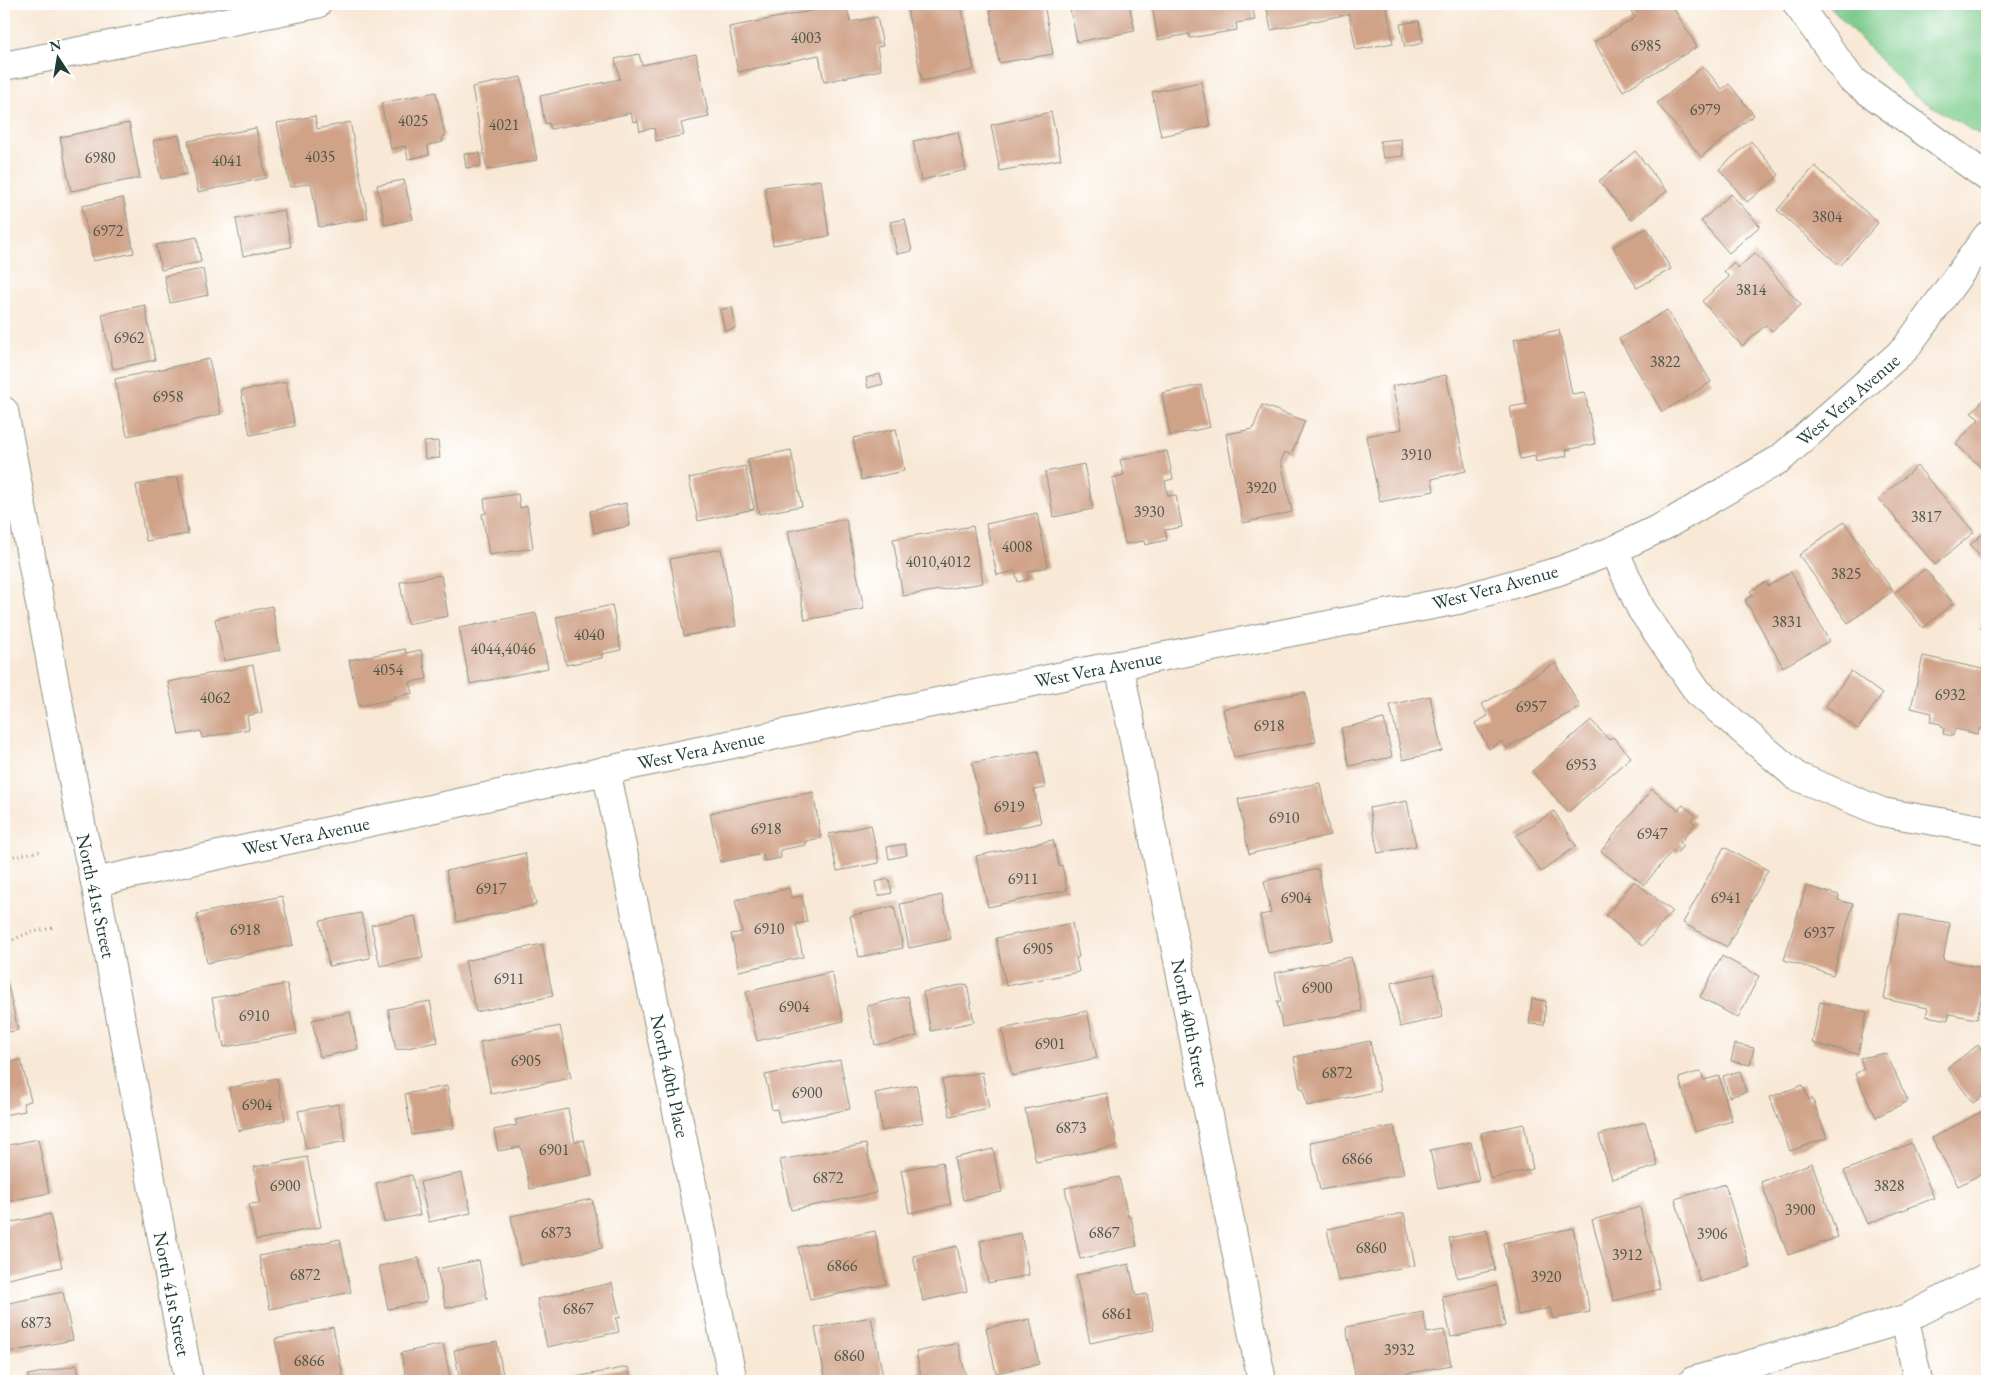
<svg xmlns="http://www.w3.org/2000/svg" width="1991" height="1385" viewBox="0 0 1991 1385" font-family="'EB Garamond',serif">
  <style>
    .green { fill: #7ccb8b; stroke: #4e8460 }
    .building { fill: #d0a389 }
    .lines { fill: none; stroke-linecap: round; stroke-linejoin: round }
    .minor-casing { stroke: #8c9284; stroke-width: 30 }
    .path { stroke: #8c9284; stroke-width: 3; stroke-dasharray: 1 4; stroke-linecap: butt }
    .minor { stroke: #fff; stroke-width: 28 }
    .labels { text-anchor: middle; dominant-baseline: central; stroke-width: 4; stroke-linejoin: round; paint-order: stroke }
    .number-label { font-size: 16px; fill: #4b5649 }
    .street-label { font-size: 19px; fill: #1f3d34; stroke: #fff }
  </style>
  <rect width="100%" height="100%" fill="#fff"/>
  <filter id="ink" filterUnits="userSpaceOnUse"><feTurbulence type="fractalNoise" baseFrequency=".02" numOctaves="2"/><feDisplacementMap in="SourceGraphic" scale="10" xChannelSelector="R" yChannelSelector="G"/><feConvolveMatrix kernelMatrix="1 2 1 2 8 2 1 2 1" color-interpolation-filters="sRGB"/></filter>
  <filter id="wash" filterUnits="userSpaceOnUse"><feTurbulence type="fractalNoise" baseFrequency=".0096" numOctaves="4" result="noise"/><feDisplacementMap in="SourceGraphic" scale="20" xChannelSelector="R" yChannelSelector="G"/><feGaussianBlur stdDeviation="1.12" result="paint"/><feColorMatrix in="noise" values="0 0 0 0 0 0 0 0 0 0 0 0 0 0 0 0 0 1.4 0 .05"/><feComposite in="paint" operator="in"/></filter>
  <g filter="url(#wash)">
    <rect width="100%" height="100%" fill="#f8e8d5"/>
    <path class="green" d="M 1828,4 L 1987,4 L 1987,139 L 1913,95 Z"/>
    <g id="blocks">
      <path class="building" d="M 846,4 L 850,22 L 877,17 L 883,46 L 877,47 L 881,70 L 824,82 L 819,55 L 738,72 L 729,27 Z
        M 906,4 L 961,4 L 974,70 L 922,81 Z
        M 989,4 L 1044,4 L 1053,54 L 999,63 Z
        M 1069,4 L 1129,4 L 1135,31 L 1077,42 Z
        M 1152,4 L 1252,4 L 1255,20 L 1236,23 L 1237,30 L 1190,38 L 1189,34 L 1158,40 Z
        M 1266,4 L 1347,4 L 1348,8 L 1367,4 L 1386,4 L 1393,43 L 1356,50 L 1349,14 L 1271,30 Z
        M 1622,4 L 1671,4 L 1697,47 L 1623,91 L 1594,42 L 1635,18 L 1629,7 L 1625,9 Z
        M 1419,21 L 1423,43 L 1405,47 L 1400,24 Z
        M 639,54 L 642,65 L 696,54 L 709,117 L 681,123 L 684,135 L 656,141 L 654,128 L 640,131 L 638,121 L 633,122 L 631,113 L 551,129 L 549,123 L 545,124 L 540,96 L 620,79 L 615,59 Z
        M 1703,66 L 1722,89 L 1729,84 L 1754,115 L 1701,157 L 1657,103 Z
        M 521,77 L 537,160 L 487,170 L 472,87 Z
        M 1201,82 L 1210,126 L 1161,136 L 1152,92 Z
        M 436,92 L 445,136 L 442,137 L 443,142 L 428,145 L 429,155 L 408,159 L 405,146 L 391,149 L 381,103 Z
        M 1051,112 L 1061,159 L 1000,171 L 991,125 Z
        M 315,116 L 317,129 L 350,122 L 368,218 L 319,227 L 311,183 L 290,187 L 277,123 Z
        M 129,123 L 140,178 L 71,191 L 60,137 Z
        M 256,128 L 266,178 L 198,192 L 188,141 Z
        M 958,132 L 966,170 L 921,180 L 913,141 Z
        M 179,135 L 187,174 L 161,179 L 153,141 Z
        M 1401,139 L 1403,156 L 1383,158 L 1380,141 Z
        M 1751,141 L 1779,175 L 1747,202 L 1719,169 Z
        M 1635,151 L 1667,191 L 1631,220 L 1599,181 Z
        M 480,153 L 481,166 L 466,168 L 464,154 Z
        M 1815,166 L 1878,223 L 1840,266 L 1777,210 Z
        M 404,180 L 413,219 L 385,225 L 377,185 Z
        M 821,180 L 829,236 L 773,245 L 765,187 Z
        M 1731,194 L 1760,226 L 1729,253 L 1701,221 Z
        M 123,198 L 134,253 L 93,261 L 82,206 Z
        M 284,210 L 291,247 L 243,256 L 236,219 Z
        M 905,219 L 912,251 L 897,254 L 890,222 Z
        M 1647,228 L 1671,269 L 1637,288 L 1613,247 Z
        M 197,237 L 201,262 L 161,270 L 156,245 Z
        M 1755,253 L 1801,305 L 1772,331 L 1766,325 L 1742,346 L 1702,301 L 1729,277 L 1724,271 L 1733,263 L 1738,268 Z
        M 203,269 L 208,295 L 170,303 L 164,276 Z
        M 145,305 L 155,360 L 113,369 L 102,314 Z
        M 732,307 L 736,328 L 725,331 L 720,310 Z
        M 1667,310 L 1711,382 L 1662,412 L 1619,339 Z
        M 1559,330 L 1572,394 L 1585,392 L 1595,444 L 1566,450 L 1567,456 L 1536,462 L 1535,456 L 1520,459 L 1510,407 L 1527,404 L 1514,339 Z
        M 209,359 L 221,414 L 127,436 L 115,379 Z
        M 880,374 L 883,384 L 868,388 L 866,378 Z
        M 1446,375 L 1466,471 L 1432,479 L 1434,491 L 1380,502 L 1366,436 L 1402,429 L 1392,386 Z
        M 286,382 L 295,426 L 250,435 L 241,391 Z
        M 1201,385 L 1210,427 L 1170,436 L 1162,393 Z
        M 1987,396 L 1987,473 L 1956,444 L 1979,419 L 1971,413 Z
        M 1262,405 L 1305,421 L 1291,455 L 1285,452 L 1281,461 L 1292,512 L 1243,523 L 1226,434 L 1253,429 Z
        M 896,429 L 904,471 L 861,480 L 853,438 Z
        M 438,441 L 440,458 L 425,459 L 424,442 Z
        M 791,450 L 802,506 L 759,514 L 748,459 Z
        M 1167,451 L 1173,479 L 1165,481 L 1168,496 L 1176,495 L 1182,527 L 1165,530 L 1167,540 L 1145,545 L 1144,541 L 1125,544 L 1112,478 L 1124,475 L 1120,460 Z
        M 1084,464 L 1093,509 L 1054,517 L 1045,472 Z
        M 745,466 L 754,509 L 698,521 L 689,478 Z
        M 1917,466 L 1974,532 L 1935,565 L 1879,499 Z
        M 178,477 L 188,534 L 146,541 L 136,485 Z
        M 518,494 L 520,508 L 527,506 L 533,548 L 489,555 L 482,514 L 486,513 L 484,499 Z
        M 626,503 L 630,526 L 594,533 L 590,511 Z
        M 1037,513 L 1048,567 L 1027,572 L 1029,579 L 1018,582 L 1015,571 L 997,575 L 986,524 Z
        M 846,519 L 864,609 L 805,620 L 788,531 Z
        M 1844,522 L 1893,591 L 1848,623 L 1799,555 Z
        M 973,526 L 983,583 L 903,596 L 893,539 Z
        M 1987,530 L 1987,564 L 1970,545 Z
        M 721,549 L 736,626 L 684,636 L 670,559 Z
        M 1925,569 L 1953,603 L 1923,628 L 1894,593 Z
        M 1791,572 L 1829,641 L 1783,667 L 1745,600 L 1753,595 L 1750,591 L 1766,582 L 1768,586 Z
        M 441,575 L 448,616 L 407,624 L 400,582 Z
        M 1986,604 L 1987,604 L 1987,630 L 1981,629 Z
        M 612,605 L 621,650 L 602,654 L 602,658 L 566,665 L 556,617 Z
        M 272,606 L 280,650 L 224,661 L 215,619 Z
        M 536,613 L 548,668 L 470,684 L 459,628 Z
        M 405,649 L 406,653 L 421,650 L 427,679 L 410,682 L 413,693 L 393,697 L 394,699 L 359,706 L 349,660 Z
        M 1923,656 L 1987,670 L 1987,684 L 1984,704 L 1987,705 L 1987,708 L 1983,729 L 1979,729 L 1978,734 L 1955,729 L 1953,736 L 1943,734 L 1944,728 L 1941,727 L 1941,724 L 1930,722 L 1932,713 L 1911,708 Z
        M 1556,663 L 1580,707 L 1506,748 L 1502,741 L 1489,749 L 1475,723 L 1488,716 L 1482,704 Z
        M 253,665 L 262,712 L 247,716 L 249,729 L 202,738 L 201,731 L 179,735 L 168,682 Z
        M 1851,671 L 1882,694 L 1858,729 L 1826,706 Z
        M 1305,692 L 1316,742 L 1234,758 L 1223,709 Z
        M 1430,696 L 1442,751 L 1403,760 L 1390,705 Z
        M 1384,719 L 1392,757 L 1349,766 L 1341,728 Z
        M 1591,720 L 1609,740 L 1613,737 L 1631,757 L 1568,812 L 1532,771 Z
        M 1038,751 L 1045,788 L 1034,790 L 1041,823 L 986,834 L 972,763 Z
        M 1320,783 L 1330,835 L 1249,854 L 1238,799 Z
        M 1652,789 L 1678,810 L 1683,805 L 1695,815 L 1691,820 L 1695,824 L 1680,843 L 1683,846 L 1676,854 L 1673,850 L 1644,885 L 1601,851 Z
        M 813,792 L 821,838 L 806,841 L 806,845 L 780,850 L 781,858 L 764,861 L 763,854 L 720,862 L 710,813 Z
        M 1407,801 L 1416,846 L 1378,853 L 1369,808 Z
        M 1554,811 L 1576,846 L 1541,872 L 1516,836 Z
        M 871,825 L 879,863 L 837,871 L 829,834 Z
        M 1053,840 L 1059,866 L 1062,865 L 1067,890 L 988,907 L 976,856 Z
        M 905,844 L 907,855 L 889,859 L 887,847 Z
        M 1724,847 L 1768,870 L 1727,947 L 1683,923 Z
        M 525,853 L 536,905 L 457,922 L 446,871 Z
        M 1318,869 L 1333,940 L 1268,953 L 1260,915 L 1271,913 L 1264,881 Z
        M 889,879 L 892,893 L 878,896 L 875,882 Z
        M 1634,881 L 1672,911 L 1643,946 L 1606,916 Z
        M 1806,886 L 1839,895 L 1838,900 L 1853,904 L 1833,975 L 1784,960 Z
        M 789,888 L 791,898 L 802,896 L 807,922 L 796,924 L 803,957 L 739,971 L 731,934 L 742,932 L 735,900 Z
        M 942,895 L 951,939 L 909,948 L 900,904 Z
        M 282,896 L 293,945 L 207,963 L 197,914 Z
        M 894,906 L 903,948 L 859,957 L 850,916 Z
        M 361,913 L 370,958 L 329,966 L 320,921 Z
        M 1900,914 L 1950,923 L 1943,960 L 1987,969 L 1977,1019 L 1949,1014 L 1948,1020 L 1926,1016 L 1928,1008 L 1884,999 Z
        M 415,916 L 423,958 L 380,966 L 371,925 Z
        M 1072,923 L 1079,957 L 1076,958 L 1079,972 L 1006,986 L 996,938 Z
        M 542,944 L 553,996 L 476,1012 L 465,961 Z
        M 1722,956 L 1759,976 L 1738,1018 L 1700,997 Z
        M 1351,957 L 1362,1011 L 1282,1027 L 1277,1001 L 1281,1001 L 1275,973 Z
        M 832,972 L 843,1021 L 757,1041 L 746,992 Z
        M 1434,974 L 1443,1017 L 1400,1027 L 1391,983 Z
        M 7,981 L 18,1030 L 4,1033 L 4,982 Z
        M 287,984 L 297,1034 L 224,1047 L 221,1032 L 219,1033 L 212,998 Z
        M 967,984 L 974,1022 L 931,1031 L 923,992 Z
        M 908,996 L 917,1036 L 875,1045 L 867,1006 Z
        M 1532,999 L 1546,1001 L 1544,1025 L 1529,1024 Z
        M 430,1001 L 438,1042 L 396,1050 L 388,1009 Z
        M 1820,1002 L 1867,1012 L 1858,1054 L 1812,1043 Z
        M 1087,1011 L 1097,1058 L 1012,1076 L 1002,1029 Z
        M 350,1012 L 358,1049 L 320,1057 L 312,1020 Z
        M 560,1026 L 571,1078 L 491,1094 L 480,1042 Z
        M 1370,1041 L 1380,1091 L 1307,1106 L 1303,1088 L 1300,1088 L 1294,1057 Z
        M 1735,1044 L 1754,1048 L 1750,1065 L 1731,1061 Z
        M 1978,1045 L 1987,1057 L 1987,1093 L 1973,1103 L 1947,1068 Z
        M 1886,1053 L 1908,1101 L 1876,1117 L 1855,1074 L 1864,1069 L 1860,1058 Z
        M 21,1060 L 31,1101 L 23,1103 L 25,1111 L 4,1115 L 4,1064 Z
        M 840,1060 L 850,1109 L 780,1123 L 777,1109 L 772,1110 L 765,1075 Z
        M 1701,1071 L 1704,1080 L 1719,1076 L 1732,1121 L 1695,1132 L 1679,1078 Z
        M 1740,1071 L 1746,1092 L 1729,1097 L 1723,1076 Z
        M 982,1072 L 989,1108 L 950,1116 L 942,1080 Z
        M 277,1078 L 285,1120 L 238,1131 L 229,1088 Z
        M 916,1085 L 924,1122 L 882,1131 L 875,1093 Z
        M 1803,1085 L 1809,1100 L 1812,1098 L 1827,1138 L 1790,1151 L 1770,1097 Z
        M 447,1086 L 454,1128 L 412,1135 L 405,1094 Z
        M 1107,1093 L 1117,1146 L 1036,1162 L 1025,1109 Z
        M 338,1104 L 346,1141 L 306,1149 L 298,1111 Z
        M 568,1109 L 575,1142 L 584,1140 L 592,1176 L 530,1189 L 521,1147 L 498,1151 L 494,1130 L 517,1125 L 515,1120 Z
        M 1987,1109 L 1987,1171 L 1958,1186 L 1932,1138 Z
        M 1645,1122 L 1658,1166 L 1612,1179 L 1599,1135 Z
        M 1524,1124 L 1533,1169 L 1490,1179 L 1481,1133 Z
        M 1394,1126 L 1404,1174 L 1320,1190 L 1310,1142 Z
        M 38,1139 L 49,1193 L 4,1202 L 4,1146 Z
        M 1471,1142 L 1479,1180 L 1438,1188 L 1430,1150 Z
        M 1911,1143 L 1934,1198 L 1867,1224 L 1844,1171 Z
        M 866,1144 L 876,1193 L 791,1210 L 780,1160 Z
        M 993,1149 L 1002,1192 L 963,1200 L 954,1158 Z
        M 307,1157 L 321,1227 L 256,1240 L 249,1204 L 260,1203 L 254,1167 Z
        M 942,1162 L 951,1204 L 909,1213 L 901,1170 Z
        M 1812,1163 L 1838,1237 L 1788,1255 L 1761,1182 Z
        M 462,1173 L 471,1213 L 429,1222 L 420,1182 Z
        M 412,1175 L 420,1215 L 384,1222 L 376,1183 Z
        M 1119,1177 L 1128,1217 L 1131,1217 L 1137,1246 L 1080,1259 L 1065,1188 Z
        M 1725,1184 L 1750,1267 L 1700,1282 L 1675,1199 Z
        M 592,1199 L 602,1248 L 520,1265 L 511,1216 Z
        M 1640,1207 L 1660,1289 L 1614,1301 L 1592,1220 Z
        M 1404,1213 L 1415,1265 L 1338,1281 L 1327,1229 Z
        M 50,1214 L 62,1267 L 4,1280 L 4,1224 Z
        M 1573,1228 L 1590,1312 L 1553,1319 L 1550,1308 L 1518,1315 L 1503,1243 Z
        M 1487,1230 L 1495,1270 L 1457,1278 L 1449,1238 Z
        M 875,1231 L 886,1284 L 810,1300 L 798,1247 Z
        M 1021,1233 L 1029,1275 L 988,1283 L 980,1241 Z
        M 340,1239 L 351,1292 L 270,1309 L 259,1256 Z
        M 957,1246 L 967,1291 L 923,1301 L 913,1256 Z
        M 419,1258 L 427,1301 L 388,1309 L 379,1266 Z
        M 479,1260 L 487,1299 L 446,1308 L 437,1269 Z
        M 1129,1264 L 1136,1296 L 1147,1294 L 1154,1330 L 1090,1343 L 1076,1275 Z
        M 612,1283 L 620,1318 L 616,1318 L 619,1332 L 547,1347 L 537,1299 Z
        M 1497,1285 L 1505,1326 L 1451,1337 L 1442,1296 Z
        M 63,1292 L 73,1340 L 4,1353 L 4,1304 Z
        M 1423,1312 L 1427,1333 L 1444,1330 L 1451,1365 L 1390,1377 L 1389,1373 L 1356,1380 L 1346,1327 Z
        M 871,1317 L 884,1381 L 826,1381 L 815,1328 Z
        M 1030,1319 L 1039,1364 L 996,1373 L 986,1328 Z
        M 333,1327 L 344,1381 L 283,1381 L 275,1339 Z
        M 497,1342 L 504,1381 L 460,1381 L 454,1350 Z
        M 958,1343 L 967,1381 L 922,1381 L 916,1352 Z
        M 443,1344 L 451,1381 L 407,1381 L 401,1353 Z
        M 77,1365 L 80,1381 L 29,1381 L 28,1375 Z
        M 628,1367 L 631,1381 L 560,1381 L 560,1380 Z"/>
    </g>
  </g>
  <g filter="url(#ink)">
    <use href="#blocks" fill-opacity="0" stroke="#8c9284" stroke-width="1"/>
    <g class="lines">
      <g class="minor-casing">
        <path id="minor" d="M 1797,4 L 1851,79 L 1987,177
          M 4,66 L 317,4
          M 4,411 L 82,829 L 95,882 L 189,1381
          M 1614,550 L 1641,609 L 1698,692 L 1796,776 L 1882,812 L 1987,830
          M 1119,665 L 1262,1381
          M 606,770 L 733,1381
          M 95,882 L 646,762 L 1077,673 L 1458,600 L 1559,571 L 1614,550 L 1668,524 L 1780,459 L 1905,349 L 1987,236
          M 1905,1319 L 1918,1381
          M 1693,1381 L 1905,1319 L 1987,1277"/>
      </g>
      <path class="path" d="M 4,858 L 41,851
        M 4,944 L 28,933 L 56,927"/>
      <use href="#minor" class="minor"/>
    </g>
  </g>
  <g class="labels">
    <g class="number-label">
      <text x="806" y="37">4003</text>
      <text x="1646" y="45">6985</text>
      <text x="1705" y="109">6979</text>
      <text x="413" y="120">4025</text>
      <text x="504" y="124">4021</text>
      <text x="320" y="156">4035</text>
      <text x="100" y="157">6980</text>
      <text x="227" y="160">4041</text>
      <text x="1827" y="216">3804</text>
      <text x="108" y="230">6972</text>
      <text x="1751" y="289">3814</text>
      <text x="129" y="337">6962</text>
      <text x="1665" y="361">3822</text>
      <text x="168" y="396">6958</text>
      <text x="1416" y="454">3910</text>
      <text x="1261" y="487">3920</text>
      <text x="1149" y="511">3930</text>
      <text x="1926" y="516">3817</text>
      <text x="1017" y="546">4008</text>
      <text x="938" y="561">4010,4012</text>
      <text x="1846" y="573">3825</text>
      <text x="1787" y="621">3831</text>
      <text x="589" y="634">4040</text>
      <text x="503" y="648">4044,4046</text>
      <text x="388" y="669">4054</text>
      <text x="1950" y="694">6932</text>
      <text x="215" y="697">4062</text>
      <text x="1531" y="706">6957</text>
      <text x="1269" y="725">6918</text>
      <text x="1581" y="764">6953</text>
      <text x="1009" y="806">6919</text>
      <text x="1284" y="817">6910</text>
      <text x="766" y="828">6918</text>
      <text x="1652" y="833">6947</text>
      <text x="1023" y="878">6911</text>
      <text x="491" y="888">6917</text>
      <text x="1296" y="897">6904</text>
      <text x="1726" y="897">6941</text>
      <text x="769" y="928">6910</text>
      <text x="245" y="929">6918</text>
      <text x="1819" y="932">6937</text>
      <text x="1038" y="948">6905</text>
      <text x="509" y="978">6911</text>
      <text x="1317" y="987">6900</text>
      <text x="794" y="1006">6904</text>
      <text x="254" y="1015">6910</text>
      <text x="1050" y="1043">6901</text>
      <text x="526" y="1060">6905</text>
      <text x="1337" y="1072">6872</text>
      <text x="807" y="1092">6900</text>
      <text x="257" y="1104">6904</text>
      <text x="1071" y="1127">6873</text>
      <text x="554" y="1149">6901</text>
      <text x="1357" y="1158">6866</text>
      <text x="828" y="1177">6872</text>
      <text x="285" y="1185">6900</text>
      <text x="1889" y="1185">3828</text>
      <text x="1800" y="1209">3900</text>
      <text x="556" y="1232">6873</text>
      <text x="1104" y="1232">6867</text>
      <text x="1712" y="1233">3906</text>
      <text x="1371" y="1247">6860</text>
      <text x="1627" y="1254">3912</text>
      <text x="842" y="1265">6866</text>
      <text x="305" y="1274">6872</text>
      <text x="1546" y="1276">3920</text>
      <text x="578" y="1308">6867</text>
      <text x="1117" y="1313">6861</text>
      <text x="36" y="1322">6873</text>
      <text x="1399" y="1349">3932</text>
      <text x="849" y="1355">6860</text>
      <text x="309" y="1360">6866</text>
    </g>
    <g class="street-label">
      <text transform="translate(1848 400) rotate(-41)">West Vera Avenue</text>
      <text transform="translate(1495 587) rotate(-15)">West Vera Avenue</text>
      <text transform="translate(1098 669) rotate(-11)">West Vera Avenue</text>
      <text transform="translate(701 750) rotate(-12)">West Vera Avenue</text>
      <text transform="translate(306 836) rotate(-12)">West Vera Avenue</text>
      <text transform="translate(96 896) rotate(78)">North 41st Street</text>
      <text transform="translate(1190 1023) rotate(79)">North 40th Street</text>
      <text transform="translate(670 1076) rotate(78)">North 40th Place</text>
      <text transform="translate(172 1294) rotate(79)">North 41st Street</text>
    </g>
  </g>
  <rect width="1991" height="1385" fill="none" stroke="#fff" stroke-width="20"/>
  <g transform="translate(58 58) rotate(348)" stroke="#ffffff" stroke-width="4" paint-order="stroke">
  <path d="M0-4L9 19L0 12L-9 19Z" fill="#1f3d34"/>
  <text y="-8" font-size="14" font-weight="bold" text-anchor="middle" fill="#1f3d34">N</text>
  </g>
</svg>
